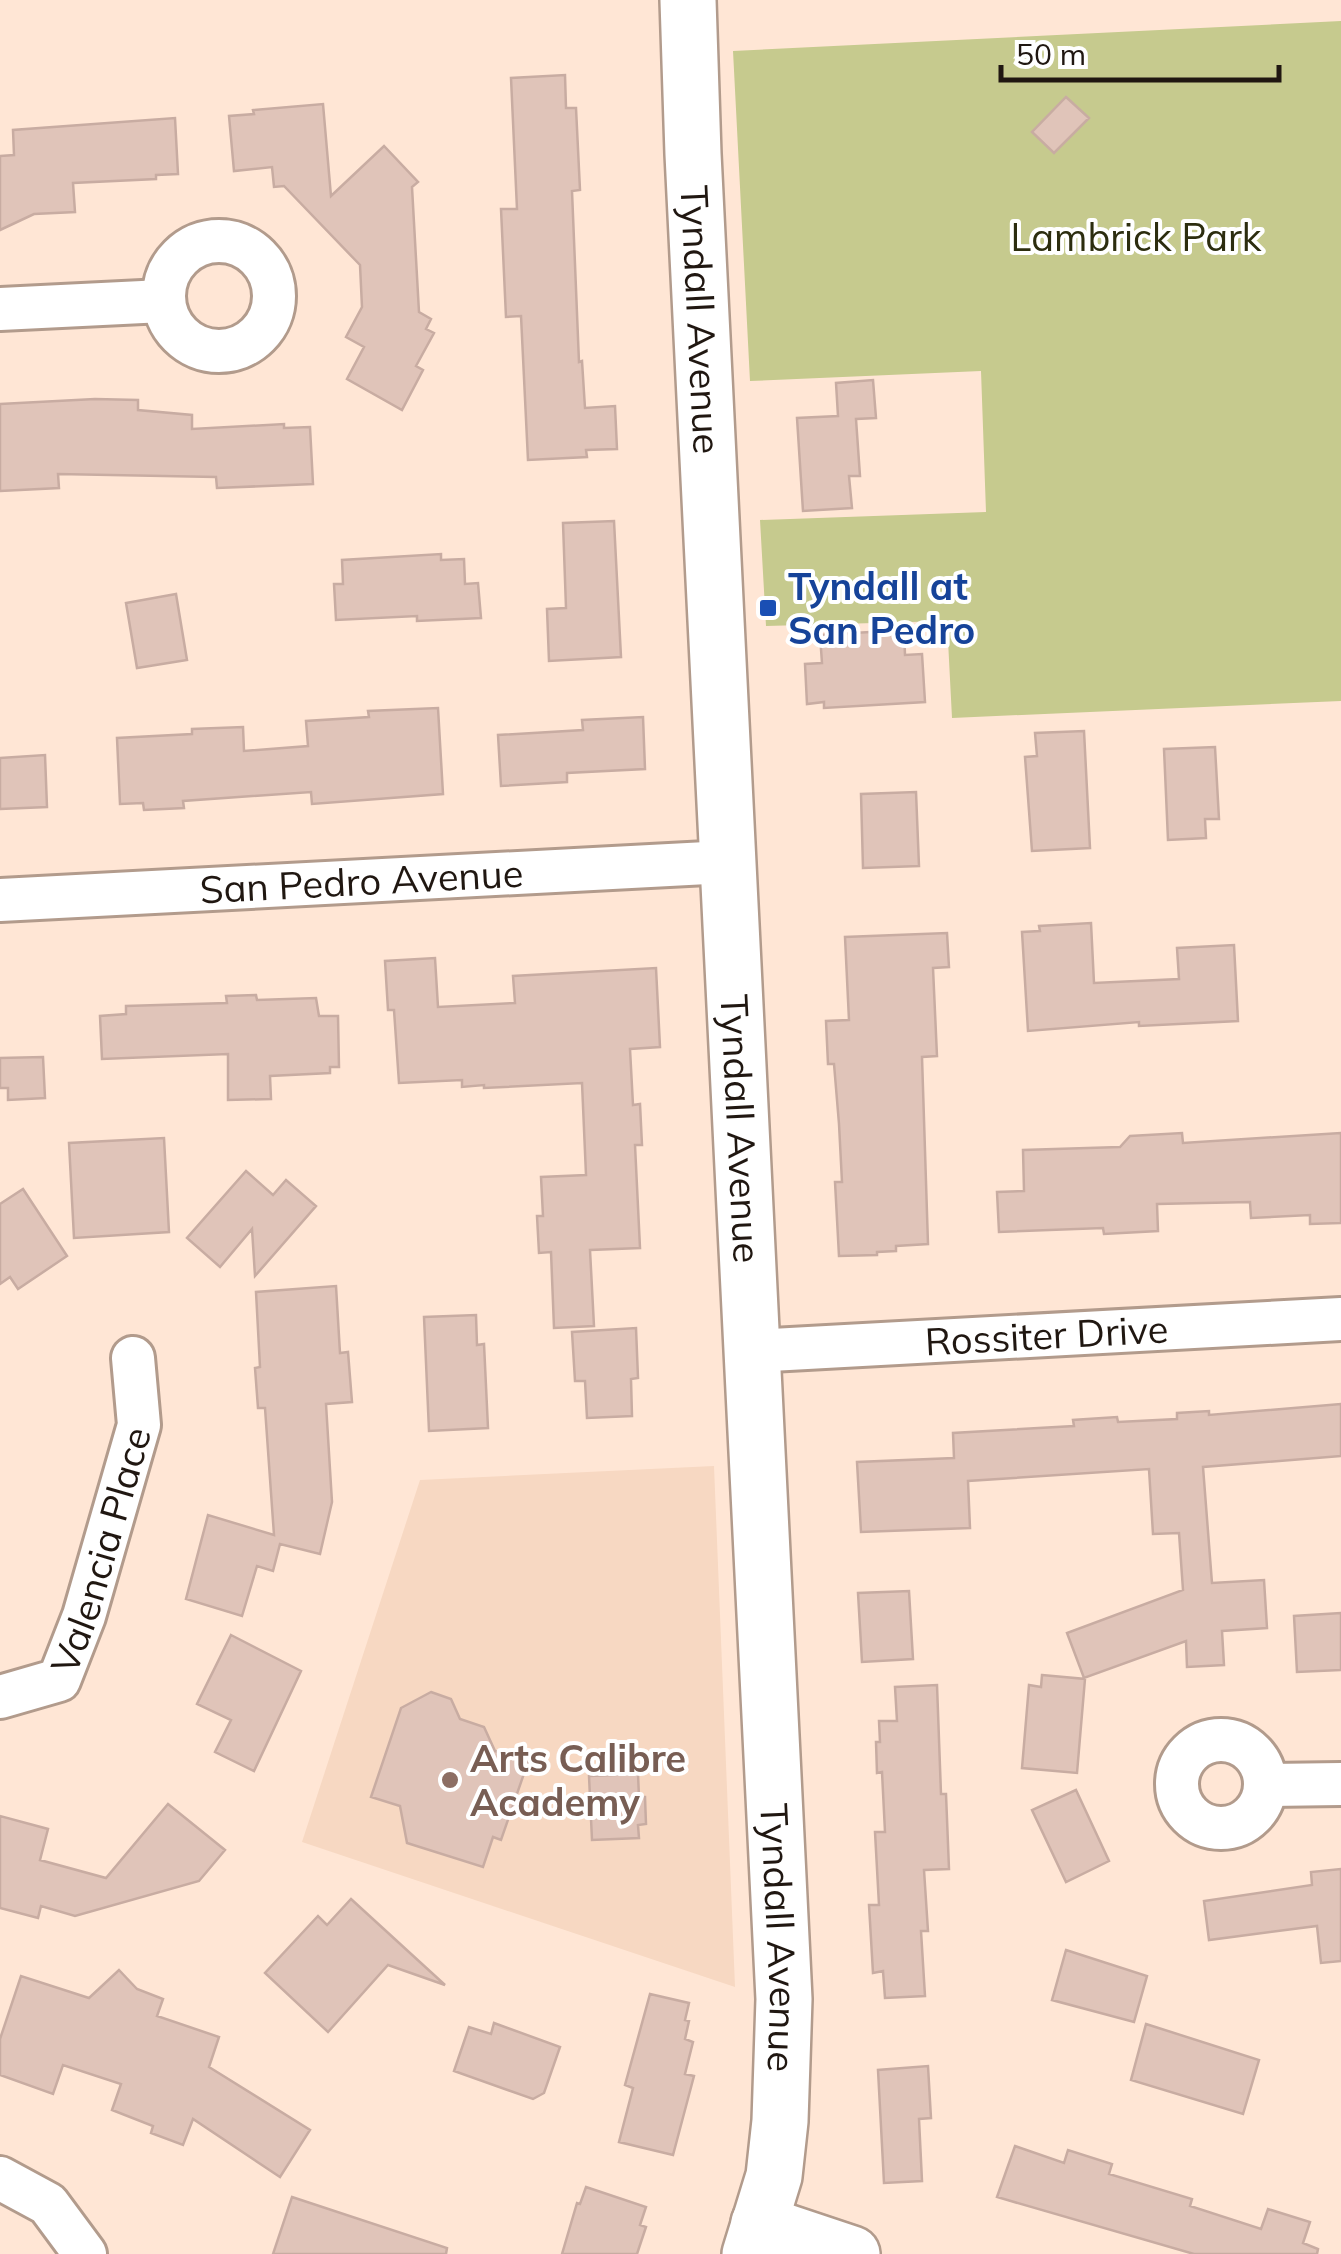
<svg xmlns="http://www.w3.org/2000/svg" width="1341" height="2254" viewBox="0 0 1341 2254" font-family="Mulish,sans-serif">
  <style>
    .built { fill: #f7d8c2 }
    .green { fill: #c6ca8e }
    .building { fill: #e0c4b9; stroke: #c8aca2; stroke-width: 2.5 }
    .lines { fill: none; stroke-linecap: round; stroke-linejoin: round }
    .street-casing { stroke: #b29b8c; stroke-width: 48 }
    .secondary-casing { stroke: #b29b8c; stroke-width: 60 }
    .street { stroke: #fff; stroke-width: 42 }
    .secondary { stroke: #fff; stroke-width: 55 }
    .transit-dot { fill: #1a4fb4; stroke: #fff; stroke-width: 4 }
    .education-dot { fill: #8d6e63; stroke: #fff; stroke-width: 4 }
    .labels { text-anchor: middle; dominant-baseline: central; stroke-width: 8; stroke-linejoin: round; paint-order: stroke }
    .park-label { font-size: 38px; fill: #2c2d0f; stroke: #fff }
    .street-label { font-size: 38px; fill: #201711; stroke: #fff }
    .transit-label { font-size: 38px; font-weight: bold; fill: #164399; stroke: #fff; text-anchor: start }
    .education-label { font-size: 38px; font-weight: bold; fill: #785e54; stroke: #fff; text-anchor: start }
  </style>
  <rect width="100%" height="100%" fill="#ffe6d5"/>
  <path class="built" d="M 714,1466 L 735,1987 L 302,1842 L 420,1480 Z"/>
  <path class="green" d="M 1341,21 L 1341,701 L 952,718 L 947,621 L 766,626 L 760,520 L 986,512 L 981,371 L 750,381 L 733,51 Z"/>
  <path class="building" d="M 565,75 L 566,108 L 576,108 L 580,190 L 572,191 L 579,362 L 582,361 L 585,408 L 615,406 L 617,449 L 586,450 L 587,457 L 528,460 L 521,316 L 506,317 L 501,209 L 517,209 L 511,78 Z
    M 1066,97 L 1089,118 L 1054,153 L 1032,132 Z
    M 323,104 L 331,196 L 384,146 L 418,182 L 412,187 L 419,312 L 431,319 L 426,329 L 434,333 L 416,366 L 423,370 L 402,410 L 347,379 L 364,347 L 346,337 L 362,307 L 360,265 L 284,186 L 274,187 L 272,167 L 234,171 L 229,116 L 254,114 L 253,110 Z
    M 175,118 L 178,174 L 156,175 L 156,179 L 73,183 L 75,212 L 34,214 L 0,230 L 0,156 L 14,155 L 13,130 Z
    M 873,380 L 876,418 L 856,419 L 860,476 L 849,476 L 852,508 L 803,511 L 797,418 L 838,416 L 836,383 Z
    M 95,399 L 138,400 L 138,410 L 192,415 L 192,429 L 284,424 L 284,428 L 310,427 L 313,484 L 217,488 L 216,477 L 58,474 L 59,488 L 0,491 L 0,404 Z
    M 614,521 L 621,657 L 549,661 L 547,609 L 566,608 L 563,523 Z
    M 441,554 L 441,560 L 464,559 L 465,584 L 478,583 L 481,618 L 417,621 L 417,616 L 336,620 L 334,584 L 343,584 L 342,560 Z
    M 176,594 L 187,660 L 137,668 L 126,603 Z
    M 904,630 L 905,655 L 922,654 L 925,702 L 824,708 L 824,702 L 807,704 L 805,664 L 822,663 L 820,635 Z
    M 438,708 L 443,794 L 312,804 L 311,792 L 183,801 L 184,808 L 144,810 L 143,803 L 120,804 L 117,738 L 192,734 L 192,729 L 243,727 L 244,751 L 308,746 L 306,721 L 369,717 L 368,711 Z
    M 643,717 L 645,769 L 567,773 L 567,782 L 501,786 L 498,735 L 583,730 L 582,720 Z
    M 1084,731 L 1090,848 L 1032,851 L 1025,757 L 1037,756 L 1035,733 Z
    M 1215,747 L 1219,819 L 1205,819 L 1206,838 L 1168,840 L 1164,749 Z
    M 45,755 L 47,807 L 0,809 L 0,758 Z
    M 916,792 L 919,866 L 863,868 L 861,794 Z
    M 1091,923 L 1094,983 L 1179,979 L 1177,948 L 1234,945 L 1238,1021 L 1139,1026 L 1139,1022 L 1028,1031 L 1022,932 L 1040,931 L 1039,926 Z
    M 947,933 L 949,967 L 933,968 L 937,1056 L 922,1057 L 928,1244 L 896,1246 L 896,1251 L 877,1252 L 877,1255 L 839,1256 L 835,1182 L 842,1182 L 839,1124 L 834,1064 L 828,1064 L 826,1021 L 849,1020 L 845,937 Z
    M 435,958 L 438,1007 L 515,1003 L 513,976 L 656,968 L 660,1047 L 630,1049 L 633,1105 L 640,1104 L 642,1145 L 635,1145 L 640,1248 L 590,1250 L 594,1326 L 554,1328 L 551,1252 L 539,1253 L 537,1216 L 543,1216 L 541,1177 L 586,1175 L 582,1083 L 484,1088 L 484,1085 L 462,1087 L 462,1080 L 399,1083 L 394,1010 L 388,1010 L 385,961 Z
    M 256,995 L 257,1000 L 316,998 L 319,1016 L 338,1016 L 339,1067 L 330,1067 L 330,1073 L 270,1076 L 271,1099 L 228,1100 L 228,1054 L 102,1059 L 100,1016 L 126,1014 L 126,1006 L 227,1003 L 226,996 Z
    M 43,1057 L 45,1098 L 8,1100 L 8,1088 L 0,1088 L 0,1058 Z
    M 1182,1133 L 1183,1143 L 1341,1133 L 1341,1223 L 1310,1224 L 1310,1215 L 1251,1218 L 1250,1202 L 1157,1204 L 1158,1231 L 1104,1234 L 1103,1228 L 999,1232 L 997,1192 L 1024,1191 L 1023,1150 L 1120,1147 L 1130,1136 Z
    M 164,1138 L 169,1232 L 74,1238 L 69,1143 Z
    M 246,1171 L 273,1195 L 286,1180 L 316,1206 L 255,1276 L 252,1229 L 220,1267 L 187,1238 Z
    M 23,1189 L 67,1256 L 18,1289 L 10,1277 L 0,1284 L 0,1204 Z
    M 336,1286 L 340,1353 L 348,1352 L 352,1402 L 326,1404 L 332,1502 L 320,1554 L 280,1544 L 273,1571 L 257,1566 L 242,1616 L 186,1599 L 208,1515 L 274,1535 L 265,1408 L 258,1408 L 255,1368 L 260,1367 L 256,1292 Z
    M 476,1315 L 477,1345 L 484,1344 L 488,1428 L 429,1431 L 424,1317 Z
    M 636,1328 L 638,1378 L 631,1379 L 632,1416 L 587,1418 L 585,1381 L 575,1381 L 572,1332 Z
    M 1341,1404 L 1341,1456 L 1203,1467 L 1212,1583 L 1264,1580 L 1267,1628 L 1222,1631 L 1224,1665 L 1187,1667 L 1186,1641 L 1084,1678 L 1067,1633 L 1183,1590 L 1179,1533 L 1153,1534 L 1149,1469 L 968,1481 L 970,1528 L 861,1532 L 857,1462 L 954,1458 L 953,1433 L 1074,1426 L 1073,1420 L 1117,1417 L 1118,1422 L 1177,1419 L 1177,1413 L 1209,1411 L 1209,1415 Z
    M 909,1591 L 913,1659 L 862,1662 L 858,1593 Z
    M 1341,1613 L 1341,1670 L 1297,1672 L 1294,1616 Z
    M 231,1635 L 301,1671 L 254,1771 L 215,1752 L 231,1720 L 197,1704 Z
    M 1042,1675 L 1085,1679 L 1077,1773 L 1022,1768 L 1029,1685 L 1041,1687 Z
    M 937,1685 L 941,1794 L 946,1794 L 949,1869 L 924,1870 L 928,1931 L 921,1931 L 925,1996 L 885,1998 L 883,1971 L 873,1973 L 869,1905 L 879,1905 L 875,1832 L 885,1832 L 882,1772 L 877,1773 L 876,1742 L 880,1742 L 879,1721 L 897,1721 L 895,1687 Z
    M 431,1692 L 451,1699 L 460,1719 L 484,1727 L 495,1751 L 528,1762 L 501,1840 L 493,1837 L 483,1867 L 407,1843 L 400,1806 L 371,1797 L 401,1708 Z
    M 638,1774 L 639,1797 L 645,1797 L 646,1824 L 638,1825 L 639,1838 L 592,1840 L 589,1776 Z
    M 1076,1790 L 1109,1861 L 1066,1882 L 1032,1810 Z
    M 168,1804 L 225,1850 L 199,1881 L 75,1916 L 41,1906 L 38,1918 L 0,1908 L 0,1816 L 48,1829 L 40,1860 L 106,1878 Z
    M 1341,1869 L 1341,1961 L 1321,1963 L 1317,1926 L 1209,1940 L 1204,1901 L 1312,1885 L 1311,1872 Z
    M 351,1899 L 445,1985 L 388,1965 L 328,2032 L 265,1973 L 318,1916 L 327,1925 Z
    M 1066,1950 L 1147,1976 L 1134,2022 L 1052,2000 Z
    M 119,1970 L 137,1989 L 163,1999 L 157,2016 L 219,2037 L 209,2067 L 310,2130 L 280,2177 L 193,2119 L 183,2145 L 151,2133 L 153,2126 L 112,2110 L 121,2084 L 63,2065 L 53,2094 L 0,2075 L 0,2039 L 21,1976 L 89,1998 Z
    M 650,1994 L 689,2003 L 685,2020 L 689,2021 L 685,2039 L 693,2042 L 685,2074 L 694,2076 L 673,2155 L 619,2142 L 633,2088 L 625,2085 Z
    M 494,2023 L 560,2047 L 544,2093 L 533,2099 L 454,2071 L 469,2027 L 491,2034 Z
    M 1146,2024 L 1259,2060 L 1243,2114 L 1131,2080 Z
    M 928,2066 L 931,2118 L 919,2119 L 922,2181 L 884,2183 L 878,2070 Z
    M 1015,2146 L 1064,2163 L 1068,2150 L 1112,2164 L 1109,2174 L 1192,2199 L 1190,2206 L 1261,2229 L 1268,2209 L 1310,2222 L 1303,2243 L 1318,2249 L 1317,2254 L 1194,2254 L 997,2197 Z
    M 586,2187 L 646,2207 L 640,2225 L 646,2227 L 637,2254 L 562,2254 L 577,2203 L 580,2204 Z
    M 292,2197 L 447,2248 L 446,2254 L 273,2254 Z"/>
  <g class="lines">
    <g class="street-casing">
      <g id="street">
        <circle cx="219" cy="296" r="55"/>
        <path d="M 0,309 L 163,301"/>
        <path id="s1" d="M 0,900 L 726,862"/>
        <path id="s2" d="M 752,1351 L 1341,1319"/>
        <path id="s3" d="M 0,1697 L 59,1680 L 84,1616 L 139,1425 L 133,1358"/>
        <circle cx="1221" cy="1784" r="44"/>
        <path d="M 1265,1785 L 1341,1784"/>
        <path d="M 0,2178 L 48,2204 L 85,2254"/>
      </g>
    </g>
    <g class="secondary-casing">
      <g id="secondary">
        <path id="s4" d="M 688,0 L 693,154 L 784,1999 L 780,2121 L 774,2176 L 750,2254"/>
        <path d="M 759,2223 L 852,2254"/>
      </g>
    </g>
    <use href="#street" class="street"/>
    <use href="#secondary" class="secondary"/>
  </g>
  <rect class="transit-dot" x="758" y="598" width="20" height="20" rx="5"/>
  <circle class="education-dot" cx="450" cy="1780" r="10"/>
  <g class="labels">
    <g class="park-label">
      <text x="1136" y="237">Lambrick Park</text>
    </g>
    <g class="street-label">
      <text stroke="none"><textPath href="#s4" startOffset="320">Tyndall Avenue</textPath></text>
      <text stroke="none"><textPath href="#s1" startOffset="362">San Pedro Avenue</textPath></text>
      <text stroke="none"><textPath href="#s4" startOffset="1130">Tyndall Avenue</textPath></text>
      <text stroke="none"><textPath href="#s2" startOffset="295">Rossiter Drive</textPath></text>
      <text stroke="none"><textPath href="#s3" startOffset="198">Valencia Place</textPath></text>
      <text stroke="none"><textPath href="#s4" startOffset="1940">Tyndall Avenue</textPath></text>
    </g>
    <g class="transit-label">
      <text x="788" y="586">Tyndall at<tspan x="788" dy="44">San Pedro</tspan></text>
    </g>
    <g class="education-label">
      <text x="470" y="1758">Arts Calibre<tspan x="470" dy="44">Academy</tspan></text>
    </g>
  </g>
  <path d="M1001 65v15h278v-15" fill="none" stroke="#201711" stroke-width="5"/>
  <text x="1016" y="65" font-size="30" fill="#201711" stroke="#ffffff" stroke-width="8" paint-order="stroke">50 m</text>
</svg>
